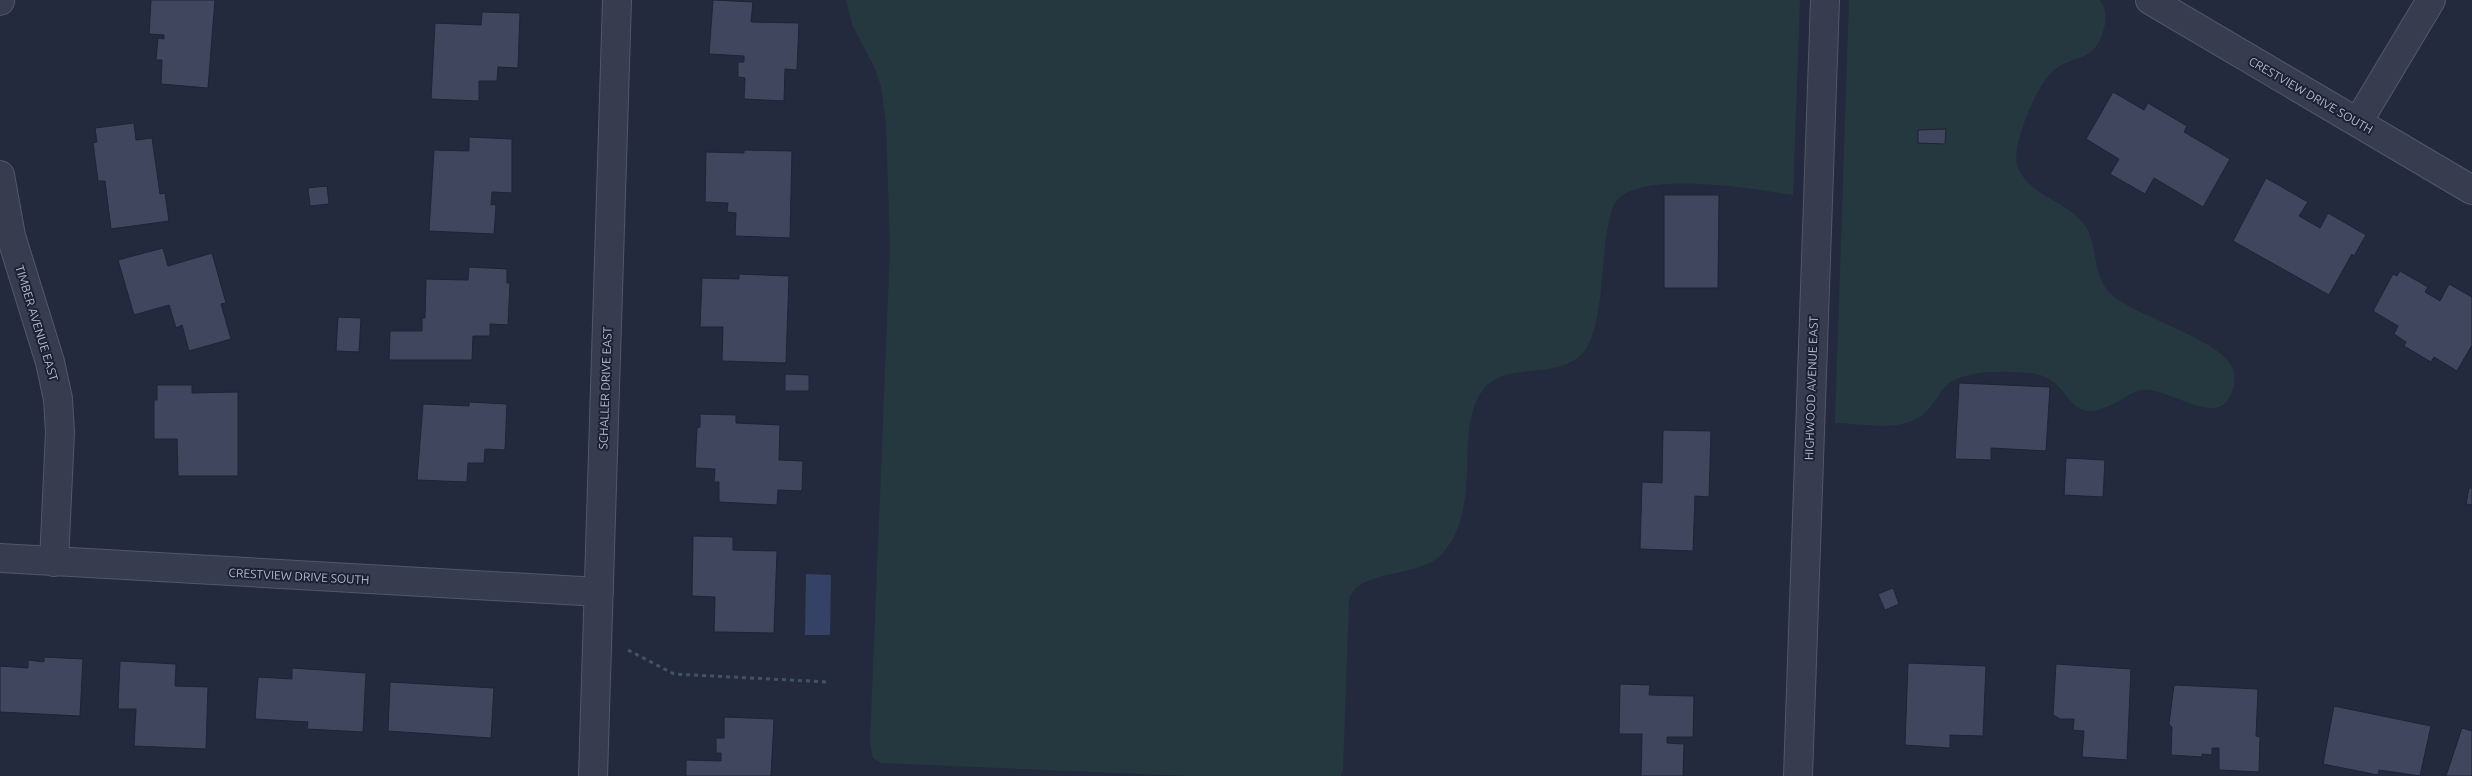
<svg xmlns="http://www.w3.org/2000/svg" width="2472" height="776" viewBox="0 0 2472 776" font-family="Ubuntu,sans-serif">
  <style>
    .green { fill: #25383f }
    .water { fill: #364265 }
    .building { fill: #3f465e; stroke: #1e2435 }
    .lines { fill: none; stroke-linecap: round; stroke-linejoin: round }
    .minor-casing { stroke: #525869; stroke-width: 30 }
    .tertiary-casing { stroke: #525869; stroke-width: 30 }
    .path { stroke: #43555c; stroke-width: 3; stroke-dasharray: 4 4; stroke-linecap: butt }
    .minor { stroke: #373d4e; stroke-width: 28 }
    .tertiary { stroke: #373d4e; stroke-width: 28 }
    .labels { text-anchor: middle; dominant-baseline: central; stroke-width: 4; stroke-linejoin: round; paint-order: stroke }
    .street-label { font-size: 12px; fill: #b3b8c9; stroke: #1c2233 }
  </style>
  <rect width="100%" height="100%" fill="#232a3e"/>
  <path class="green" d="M 846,0 L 1800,0 L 1793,195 C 1754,189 1650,171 1619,198 C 1612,204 1611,214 1609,222 C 1600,255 1605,330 1582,354 C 1555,381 1503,360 1482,391 C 1453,434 1484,505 1443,553 C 1421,579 1357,568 1349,600 L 1343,771 L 1341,776 L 1190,776 L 881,763 L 873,758 L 870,743 L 890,248 L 886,123 L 881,87 L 876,71 L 852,24 Z
    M 1849,0 L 2100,0 C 2106,9 2107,18 2104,28 C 2095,63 2077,53 2054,70 C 2038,82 2011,145 2017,165 C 2028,197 2069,200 2086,227 C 2099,249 2091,276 2112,295 C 2137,317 2223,340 2233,369 C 2235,375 2235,383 2233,389 C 2231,395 2228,401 2223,405 C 2207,417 2167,390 2147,390 C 2139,389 2131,394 2124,398 C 2060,437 2079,377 2029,373 C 2005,371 1960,369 1944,388 C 1935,400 1928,414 1914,420 C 1892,431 1859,423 1835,423 Z"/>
  <path class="water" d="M 806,574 L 831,575 L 830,635 L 805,635 Z"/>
  <path class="building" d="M 151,0 L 215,0 L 208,88 L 161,84 L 162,60 L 156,60 L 158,38 L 164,39 L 164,35 L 149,34 Z
    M 713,0 L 753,2 L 751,22 L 799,23 L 797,70 L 785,69 L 784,101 L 744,99 L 745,78 L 738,77 L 738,62 L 744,62 L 744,56 L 709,54 Z
    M 482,12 L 520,13 L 518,68 L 498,67 L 497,81 L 479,81 L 479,101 L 431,99 L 435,23 L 481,25 Z
    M 2113,92 L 2144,110 L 2148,103 L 2187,126 L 2184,132 L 2230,159 L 2203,207 L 2154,178 L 2145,194 L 2110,174 L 2119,159 L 2086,139 Z
    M 134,123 L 136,140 L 152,138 L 160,194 L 165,193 L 169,221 L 111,229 L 105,181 L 98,181 L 93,143 L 97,142 L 95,128 Z
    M 1946,129 L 1945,144 L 1918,143 L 1918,130 Z
    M 469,137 L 512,139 L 512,193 L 492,192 L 491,205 L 495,204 L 496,207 L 494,234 L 429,231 L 434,150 L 469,151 Z
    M 744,150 L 792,151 L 790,238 L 735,236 L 736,213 L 727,212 L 728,203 L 705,202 L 706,152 L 744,153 Z
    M 2266,178 L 2308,202 L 2299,216 L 2320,228 L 2328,213 L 2366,235 L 2354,256 L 2352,254 L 2329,295 L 2233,241 Z
    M 327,186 L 329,204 L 310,206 L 308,188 Z
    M 1664,195 L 1719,195 L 1718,288 L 1664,288 Z
    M 163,248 L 168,266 L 212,253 L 226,303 L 221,304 L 231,339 L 189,351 L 182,325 L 176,328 L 169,305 L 134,315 L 118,260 Z
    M 469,267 L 507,269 L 507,283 L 510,283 L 508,325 L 490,324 L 490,336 L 473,336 L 472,360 L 389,360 L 390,331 L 422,331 L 422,318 L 425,318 L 426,279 L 468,280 Z
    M 2400,271 L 2428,287 L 2425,292 L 2440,301 L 2449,284 L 2472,297 L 2472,345 L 2457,371 L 2434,357 L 2431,362 L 2404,346 L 2406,342 L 2394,334 L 2398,326 L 2373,311 L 2393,274 L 2397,276 Z
    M 739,274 L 789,276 L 786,363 L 722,361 L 723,327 L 700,327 L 702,278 L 739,279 Z
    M 338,317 L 361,318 L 359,352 L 336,351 Z
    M 785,374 L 809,375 L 809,391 L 785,391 Z
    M 1959,383 L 2050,387 L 2046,451 L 1991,448 L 1991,460 L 1955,459 Z
    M 157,385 L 192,385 L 192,393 L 238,392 L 238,476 L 178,476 L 177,439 L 154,439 L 154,400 L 157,400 Z
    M 469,402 L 507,404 L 505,450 L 485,449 L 484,463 L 468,463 L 467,482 L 417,480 L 423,404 L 469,406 Z
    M 700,414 L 736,415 L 736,423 L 780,425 L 779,460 L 803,461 L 802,491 L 778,490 L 777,505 L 719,502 L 719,482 L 714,482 L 715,469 L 695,468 L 697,428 L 700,427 Z
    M 1663,430 L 1711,431 L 1709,497 L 1695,496 L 1693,551 L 1640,549 L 1642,482 L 1662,483 Z
    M 2066,458 L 2105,460 L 2103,497 L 2064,495 Z
    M 2469,488 L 2472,488 L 2472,505 L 2466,504 Z
    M 693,536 L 733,537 L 733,550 L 777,551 L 774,633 L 714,632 L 715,597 L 692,596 Z
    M 1893,588 L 1899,604 L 1885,610 L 1878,594 Z
    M 44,657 L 83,659 L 80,716 L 0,712 L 0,666 L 28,668 L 28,660 L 44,662 Z
    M 120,661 L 176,664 L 175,686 L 208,687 L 206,749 L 134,746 L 136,709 L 118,709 Z
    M 1908,663 L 1986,666 L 1983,736 L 1950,735 L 1950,748 L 1905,745 Z
    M 2056,664 L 2131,669 L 2127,760 L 2082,757 L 2084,731 L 2073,730 L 2074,719 L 2060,719 L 2053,715 Z
    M 292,668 L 366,673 L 363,732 L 307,729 L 308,722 L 255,719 L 258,677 L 292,679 Z
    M 390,682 L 494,688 L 491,738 L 388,731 Z
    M 1620,684 L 1650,685 L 1649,695 L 1694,696 L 1693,737 L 1667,737 L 1667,743 L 1684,744 L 1683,776 L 1641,776 L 1642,734 L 1619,734 Z
    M 2174,685 L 2258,689 L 2256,736 L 2260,737 L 2259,772 L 2219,770 L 2219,748 L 2212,748 L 2212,755 L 2202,754 L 2202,757 L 2171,755 L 2172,727 L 2169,724 Z
    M 2334,706 L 2431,726 L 2420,776 L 2379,770 L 2378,775 L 2323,764 Z
    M 724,717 L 774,719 L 771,776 L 686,776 L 686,760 L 721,761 L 721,753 L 716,753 L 716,738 L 724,738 Z
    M 2462,728 L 2472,731 L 2472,776 L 2446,776 Z"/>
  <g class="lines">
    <g class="minor-casing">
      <path id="minor" d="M 2150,0 L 2472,190
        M 0,1 L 0,0
        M 2358,122 L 2431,0
        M 0,175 L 11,236 L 50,362 L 58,399 L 60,432 L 54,562
        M 0,558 L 599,592
        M 593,776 L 617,0"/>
    </g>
    <g class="tertiary-casing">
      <path id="tertiary" d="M 1798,776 L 1825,0"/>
    </g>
    <path class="path" d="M 628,650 L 674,674 L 828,682"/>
    <use href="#minor" class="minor"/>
    <use href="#tertiary" class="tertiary"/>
  </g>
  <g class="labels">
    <g class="street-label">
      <text transform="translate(2311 95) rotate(30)">CRESTVIEW DRIVE SOUTH</text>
      <text transform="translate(37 323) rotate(73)">TIMBER AVENUE EAST</text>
      <text transform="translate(605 388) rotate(-88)">SCHALLER DRIVE EAST</text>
      <text transform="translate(1811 388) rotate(-88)">HIGHWOOD AVENUE EAST</text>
      <text transform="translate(299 576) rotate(3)">CRESTVIEW DRIVE SOUTH</text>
    </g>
  </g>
</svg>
